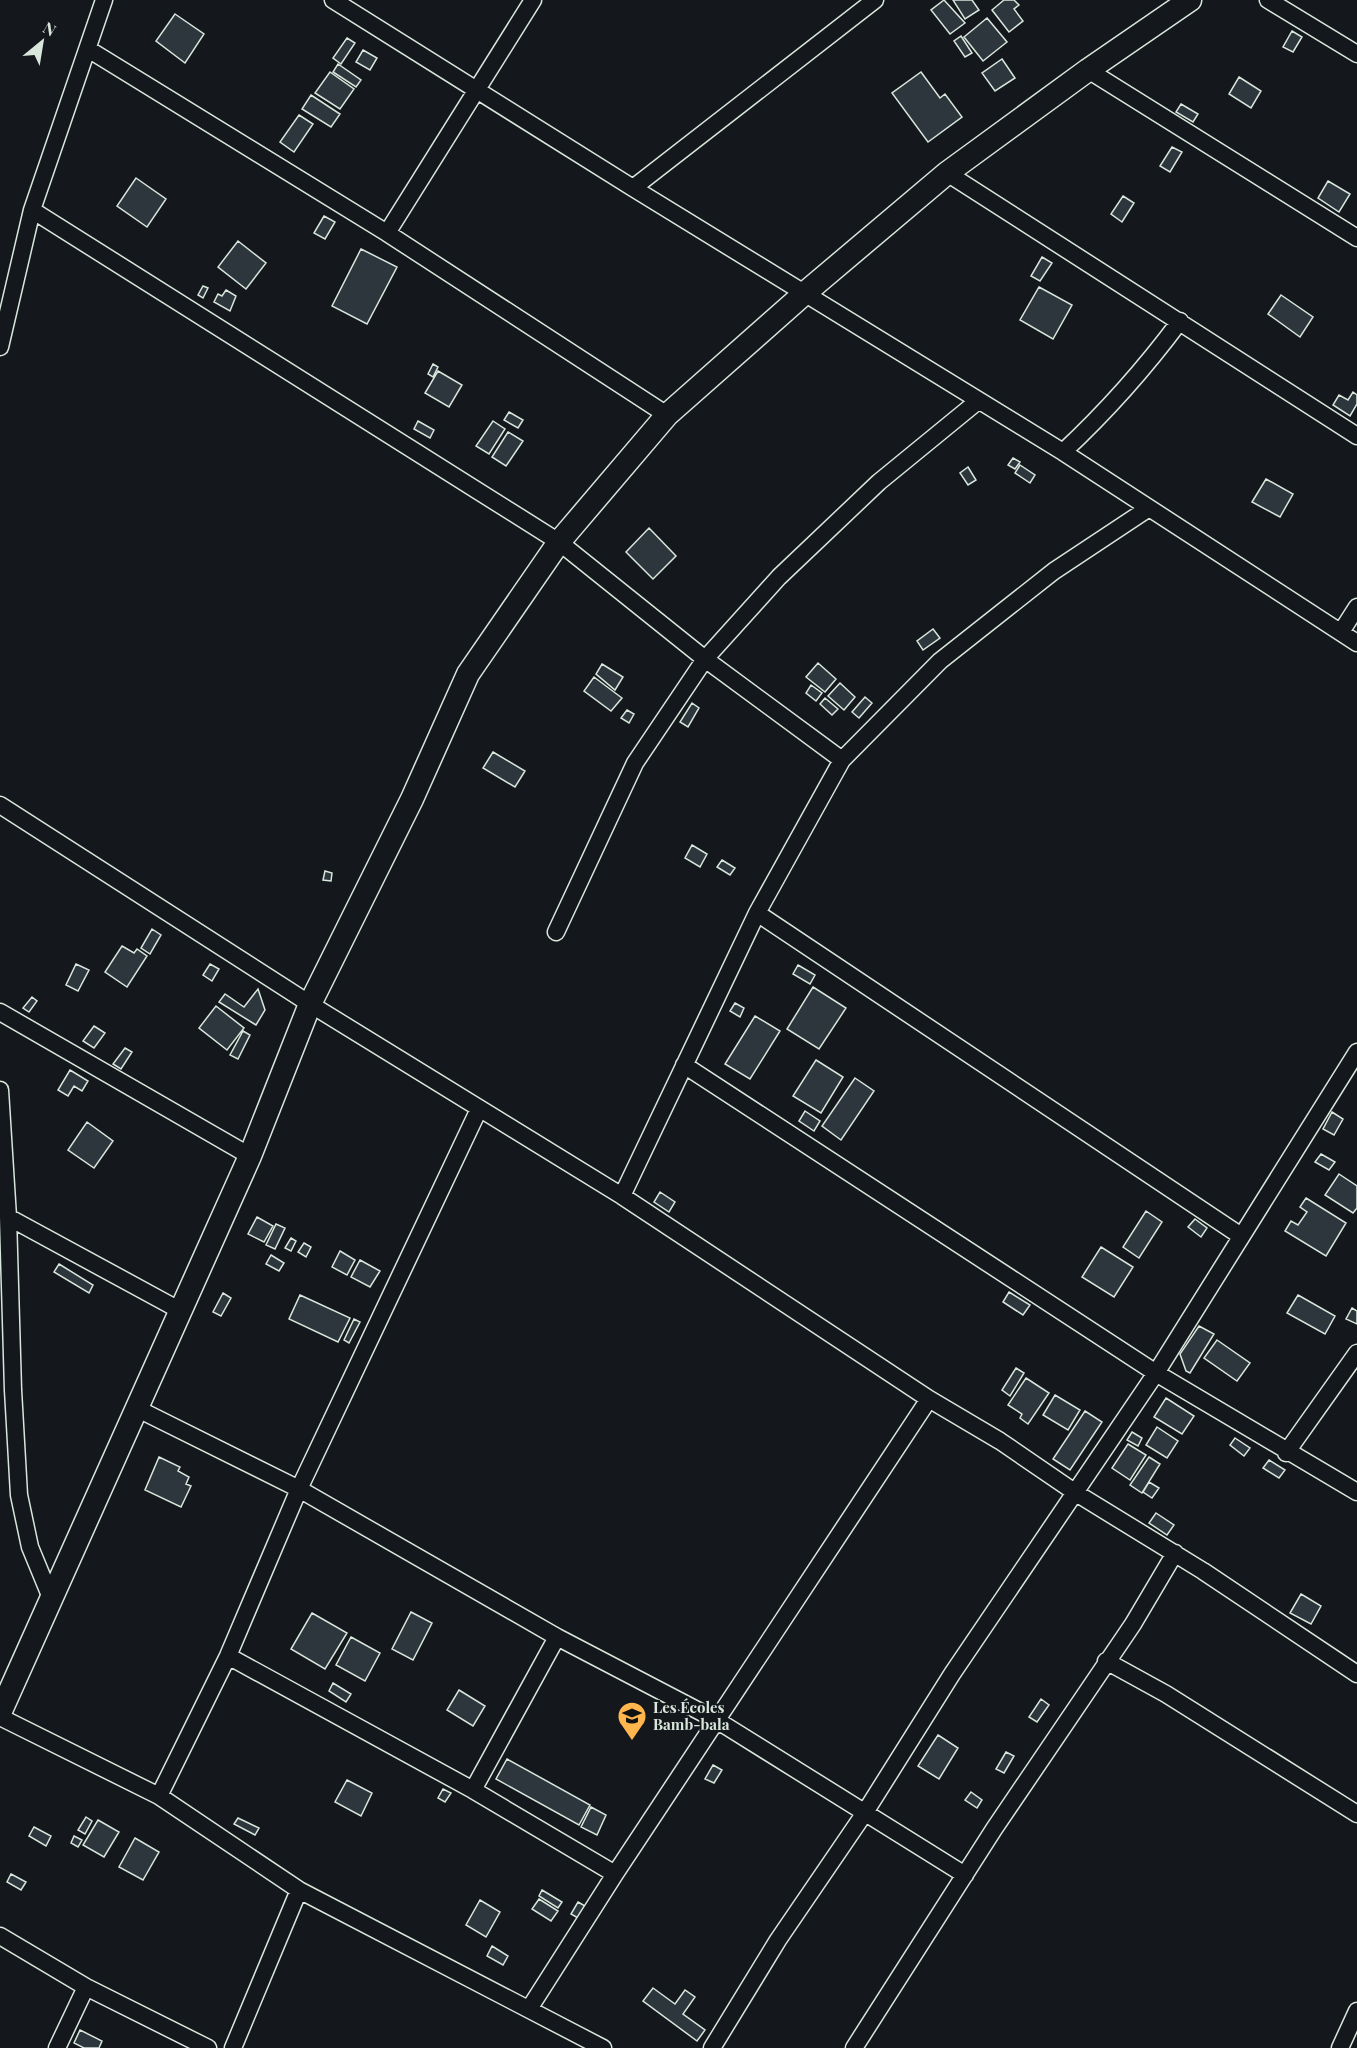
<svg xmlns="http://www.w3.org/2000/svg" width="1357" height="2048" viewBox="0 0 1357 2048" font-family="'Playfair Display',serif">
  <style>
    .building { fill: #2c363c; stroke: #d8e6dc; stroke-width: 1.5 }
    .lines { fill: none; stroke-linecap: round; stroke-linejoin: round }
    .street-casing { stroke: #d8e6dc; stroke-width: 19 }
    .secondary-casing { stroke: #d8e6dc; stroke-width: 25 }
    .street { stroke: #14181c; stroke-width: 16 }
    .secondary { stroke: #14181c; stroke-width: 22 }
    .labels { text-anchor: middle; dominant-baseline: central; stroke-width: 4.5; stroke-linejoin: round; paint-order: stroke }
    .poi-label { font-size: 15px; font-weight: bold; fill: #d8e6dc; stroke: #14181c; text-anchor: start }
  </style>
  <rect width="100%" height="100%" fill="#14181c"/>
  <path class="building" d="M 944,0 L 965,23 L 950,34 L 931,10 Z
    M 953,0 L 972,0 L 979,10 L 965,19 Z
    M 1004,0 L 1014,0 L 1019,5 L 1014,9 L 1023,21 L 1009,32 L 992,10 Z
    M 175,14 L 204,34 L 185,63 L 156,41 Z
    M 987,18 L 1007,42 L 983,61 L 964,37 Z
    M 1292,31 L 1302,37 L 1293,52 L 1283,47 Z
    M 961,36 L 972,53 L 965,57 L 954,41 Z
    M 347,38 L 355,43 L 341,64 L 333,58 Z
    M 363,50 L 377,58 L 370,70 L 356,62 Z
    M 1002,59 L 1015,78 L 995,91 L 982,73 Z
    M 338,64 L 361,80 L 356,87 L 333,72 Z
    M 330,72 L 354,89 L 340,109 L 315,93 Z
    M 921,72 L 940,98 L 945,94 L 962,117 L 928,142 L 892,93 Z
    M 1239,77 L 1261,91 L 1251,108 L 1229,94 Z
    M 311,95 L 340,114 L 331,127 L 302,109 Z
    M 1181,104 L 1198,114 L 1193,122 L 1176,112 Z
    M 299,115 L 313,124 L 294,152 L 280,142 Z
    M 1172,147 L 1182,152 L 1170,172 L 1160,166 Z
    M 136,178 L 166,199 L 147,227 L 117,206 Z
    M 1328,181 L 1350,194 L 1339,212 L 1318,198 Z
    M 1123,196 L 1134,203 L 1122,222 L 1111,214 Z
    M 324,216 L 335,222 L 325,239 L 314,233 Z
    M 238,241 L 266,263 L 246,289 L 218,267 Z
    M 361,249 L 397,267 L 367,324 L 332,306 Z
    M 1042,257 L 1052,263 L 1040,281 L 1031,276 Z
    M 203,286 L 208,288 L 203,298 L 198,295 Z
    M 1039,287 L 1072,305 L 1053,339 L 1020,320 Z
    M 226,290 L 236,296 L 230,311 L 214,302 L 218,294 L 222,296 Z
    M 1281,295 L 1313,317 L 1300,337 L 1268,314 Z
    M 433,364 L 438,367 L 433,377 L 428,374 Z
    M 438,371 L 462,385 L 449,407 L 425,393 Z
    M 1353,392 L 1357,395 L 1357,404 L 1350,416 L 1333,405 L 1339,395 L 1348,400 Z
    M 509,412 L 523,420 L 518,428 L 504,420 Z
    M 418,421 L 434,430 L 430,438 L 414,429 Z
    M 493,421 L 505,429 L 489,454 L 476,446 Z
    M 508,432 L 523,441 L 506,466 L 492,457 Z
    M 1013,458 L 1020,462 L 1015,469 L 1008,465 Z
    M 1020,465 L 1035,475 L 1030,483 L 1015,473 Z
    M 968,467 L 976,480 L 968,485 L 960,473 Z
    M 1266,479 L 1293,494 L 1280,517 L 1252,502 Z
    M 649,528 L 676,556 L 653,579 L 626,552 Z
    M 933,629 L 940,638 L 923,650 L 917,641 Z
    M 818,663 L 836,679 L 825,692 L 806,677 Z
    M 602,664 L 623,677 L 615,690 L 596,674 Z
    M 594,677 L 622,698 L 611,711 L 584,691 Z
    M 840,683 L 855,697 L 844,710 L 828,696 Z
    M 811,685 L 822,693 L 816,701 L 806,693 Z
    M 865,697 L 872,703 L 859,718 L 852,712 Z
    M 825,698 L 838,709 L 832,715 L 820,704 Z
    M 692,703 L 699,708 L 688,727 L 680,722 Z
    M 627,710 L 634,714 L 629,723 L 621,718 Z
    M 493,752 L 525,771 L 515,787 L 483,768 Z
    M 692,845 L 707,854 L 700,867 L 685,858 Z
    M 722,860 L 735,868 L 730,875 L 717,867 Z
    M 325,871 L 332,873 L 331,881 L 323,880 Z
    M 152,929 L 161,935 L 150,954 L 141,948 Z
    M 122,946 L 134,953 L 137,949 L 147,956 L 127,987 L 105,972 Z
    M 76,964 L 89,970 L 78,991 L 66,985 Z
    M 210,964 L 219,969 L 212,981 L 203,975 Z
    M 798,965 L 815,975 L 810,984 L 793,974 Z
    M 813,987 L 846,1008 L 819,1049 L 787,1029 Z
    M 258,989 L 265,1010 L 256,1025 L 219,1002 L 225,994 L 244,1007 Z
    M 32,997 L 37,1001 L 29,1012 L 23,1008 Z
    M 735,1003 L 744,1008 L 740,1017 L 730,1011 Z
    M 216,1006 L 244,1028 L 227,1050 L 199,1028 Z
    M 755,1016 L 780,1031 L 750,1079 L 725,1064 Z
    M 94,1026 L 105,1033 L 94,1048 L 83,1041 Z
    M 243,1031 L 250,1035 L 238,1059 L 230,1055 Z
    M 125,1048 L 132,1052 L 121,1069 L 113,1064 Z
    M 816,1060 L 843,1077 L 821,1113 L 793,1096 Z
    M 70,1070 L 88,1081 L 82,1091 L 74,1086 L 68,1096 L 58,1090 Z
    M 855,1078 L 874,1091 L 841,1140 L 822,1126 Z
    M 805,1111 L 820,1121 L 814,1131 L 799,1121 Z
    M 1332,1112 L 1343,1119 L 1334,1135 L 1323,1129 Z
    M 87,1122 L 113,1141 L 94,1168 L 68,1150 Z
    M 1321,1154 L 1335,1162 L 1329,1170 L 1315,1162 Z
    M 1339,1174 L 1357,1186 L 1357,1208 L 1353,1213 L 1325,1195 Z
    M 660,1192 L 675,1202 L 669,1212 L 654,1202 Z
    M 1306,1198 L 1346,1223 L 1326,1256 L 1285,1231 L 1291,1221 L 1298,1225 L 1307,1212 L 1300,1207 Z
    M 1146,1211 L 1162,1222 L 1139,1258 L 1123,1247 Z
    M 257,1217 L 273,1226 L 264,1242 L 248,1234 Z
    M 1195,1219 L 1207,1228 L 1201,1237 L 1188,1227 Z
    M 276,1224 L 285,1228 L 275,1249 L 266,1245 Z
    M 291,1238 L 296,1241 L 291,1251 L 285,1248 Z
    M 304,1243 L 311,1247 L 306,1257 L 298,1252 Z
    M 1101,1247 L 1133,1267 L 1114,1297 L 1082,1277 Z
    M 340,1251 L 355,1260 L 347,1275 L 332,1267 Z
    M 271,1255 L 284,1263 L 279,1271 L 266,1264 Z
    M 360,1260 L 380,1271 L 370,1287 L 351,1277 Z
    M 59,1264 L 93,1285 L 89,1293 L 54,1272 Z
    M 1009,1292 L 1030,1305 L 1023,1315 L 1003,1302 Z
    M 223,1293 L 231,1298 L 221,1316 L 213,1312 Z
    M 300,1295 L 350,1318 L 338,1342 L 289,1319 Z
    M 1298,1295 L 1335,1316 L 1325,1334 L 1287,1313 Z
    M 1352,1308 L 1357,1311 L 1357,1324 L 1346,1319 Z
    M 354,1319 L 360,1322 L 349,1343 L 344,1340 Z
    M 1199,1326 L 1214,1334 L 1190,1373 L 1186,1371 L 1180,1354 Z
    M 1217,1340 L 1250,1363 L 1237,1381 L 1204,1358 Z
    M 1016,1368 L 1024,1373 L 1010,1396 L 1002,1390 Z
    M 1026,1378 L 1049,1393 L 1028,1424 L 1020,1418 L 1022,1414 L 1008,1405 Z
    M 1055,1395 L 1080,1410 L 1068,1430 L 1043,1415 Z
    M 1166,1398 L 1194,1416 L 1182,1434 L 1154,1417 Z
    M 1085,1411 L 1102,1422 L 1070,1470 L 1053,1459 Z
    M 1157,1427 L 1178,1441 L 1167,1458 L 1146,1445 Z
    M 1132,1432 L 1142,1438 L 1138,1446 L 1127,1440 Z
    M 1235,1438 L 1250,1448 L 1244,1456 L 1230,1445 Z
    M 1128,1444 L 1146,1455 L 1130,1480 L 1112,1468 Z
    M 159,1457 L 180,1467 L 178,1471 L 189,1477 L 186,1484 L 191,1486 L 181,1507 L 145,1490 Z
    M 1149,1457 L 1160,1464 L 1142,1493 L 1130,1485 Z
    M 1269,1460 L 1285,1470 L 1279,1478 L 1263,1468 Z
    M 1149,1482 L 1159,1488 L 1152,1498 L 1143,1492 Z
    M 1156,1513 L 1174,1525 L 1167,1535 L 1149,1523 Z
    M 1301,1594 L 1321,1606 L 1311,1624 L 1290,1613 Z
    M 411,1612 L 432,1623 L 413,1660 L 392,1649 Z
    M 312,1613 L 347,1633 L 325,1669 L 291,1649 Z
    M 351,1637 L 380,1653 L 365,1681 L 336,1665 Z
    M 333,1683 L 351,1694 L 346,1702 L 329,1691 Z
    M 459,1690 L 485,1706 L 473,1726 L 447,1710 Z
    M 1041,1699 L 1049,1705 L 1037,1722 L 1029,1717 Z
    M 938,1735 L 958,1748 L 939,1779 L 918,1766 Z
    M 1006,1752 L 1014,1756 L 1004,1773 L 996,1769 Z
    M 507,1759 L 590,1805 L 579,1825 L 496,1779 Z
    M 713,1765 L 722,1770 L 714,1783 L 705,1779 Z
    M 347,1780 L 372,1793 L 361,1816 L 335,1802 Z
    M 443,1789 L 451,1793 L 445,1802 L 438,1798 Z
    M 971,1792 L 982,1800 L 977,1808 L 965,1800 Z
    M 591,1807 L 606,1815 L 597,1835 L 581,1827 Z
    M 86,1817 L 92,1821 L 85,1834 L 78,1830 Z
    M 238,1818 L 259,1828 L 255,1835 L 234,1824 Z
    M 98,1820 L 119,1832 L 104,1857 L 83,1845 Z
    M 34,1827 L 51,1836 L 46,1846 L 29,1836 Z
    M 74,1836 L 82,1840 L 78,1847 L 71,1843 Z
    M 135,1838 L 159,1852 L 143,1880 L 119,1867 Z
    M 11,1874 L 26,1882 L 21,1890 L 7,1882 Z
    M 542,1890 L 562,1902 L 558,1908 L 539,1896 Z
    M 539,1899 L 558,1911 L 551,1921 L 532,1909 Z
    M 480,1900 L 500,1912 L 486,1937 L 466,1925 Z
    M 578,1902 L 585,1906 L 578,1918 L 571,1914 Z
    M 492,1946 L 508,1956 L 503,1965 L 487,1956 Z
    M 653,1988 L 675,2004 L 685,1990 L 695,1997 L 683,2014 L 705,2030 L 697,2041 L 643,2001 Z
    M 80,2030 L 102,2041 L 99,2048 L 84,2048 L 74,2043 Z"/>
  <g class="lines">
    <g class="street-casing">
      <path id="street" d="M 333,0 L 633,188 L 1063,452 L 1357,643
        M 1268,0 L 1357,54
        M 88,49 L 387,233 L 667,415
        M 1088,70 L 1357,238
        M 947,173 L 1357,436
        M 633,188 L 875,0
        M 32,210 L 559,542 L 705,659 L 842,760 L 940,661 L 1054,571 L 1149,508
        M 387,233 L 533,0
        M 0,347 L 32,210 L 104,0
        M 1063,452 C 1107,411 1145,368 1180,321
        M 1341,632 L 1357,607
        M 0,805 L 310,1004 L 622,1196 L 929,1399 L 1000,1441 L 1076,1493 L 1203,1571 L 1357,1674
        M 757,913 L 1241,1236
        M 556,932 L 635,763 L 705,659 L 779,577 L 879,482 L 978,401
        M 0,1012 L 250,1156
        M 684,1065 L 1156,1373 L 1357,1492
        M 0,1090 L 8,1217 L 13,1390 L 19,1495 L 30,1547 L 51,1598
        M 622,1196 L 757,913 L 842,760
        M 8,1217 L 181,1311
        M 138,1409 L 299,1489 L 557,1637 L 718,1721 L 965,1875
        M 1286,1453 L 1357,1353
        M 228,1656 L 473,1790 L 615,1874
        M 1106,1661 L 1166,1694 L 1357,1814
        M 0,1717 L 159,1796 L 299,1890 L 603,2048
        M 473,1790 L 557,1637
        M 159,1796 L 228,1656 L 299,1489 L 479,1109
        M 0,1936 L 86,1987 L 208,2048
        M 529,2009 L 615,1874 L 929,1399
        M 57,2048 L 86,1987
        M 233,2048 L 299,1890
        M 712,2048 L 778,1940 L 864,1814 L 952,1674 L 1156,1373 L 1357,1052
        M 854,2048 L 994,1829 L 1133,1624 L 1175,1553
        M 1340,2048 L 1357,2011"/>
    </g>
    <g class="secondary-casing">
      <path id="secondary" d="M 0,1713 L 250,1156 L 310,1004 L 412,799 L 468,674 L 559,542 L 667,415 L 805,293 L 947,173 L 1088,70 L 1190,0"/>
    </g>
    <use href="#street" class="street"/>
    <use href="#secondary" class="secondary"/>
  </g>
  <defs>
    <g id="school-pin" transform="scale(1.5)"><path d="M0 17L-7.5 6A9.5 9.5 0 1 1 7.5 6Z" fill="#ffb74d" stroke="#14181c"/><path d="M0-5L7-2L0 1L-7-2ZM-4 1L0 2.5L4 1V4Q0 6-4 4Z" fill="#111"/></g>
  </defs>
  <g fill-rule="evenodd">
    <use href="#school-pin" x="632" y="1716"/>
  </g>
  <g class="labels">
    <g class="poi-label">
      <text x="653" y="1707">Les Écoles<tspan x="653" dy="17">Bamb-bala</tspan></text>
    </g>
  </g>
  <g transform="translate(42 42) rotate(30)" stroke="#14181c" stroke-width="4.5" paint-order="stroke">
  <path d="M0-4.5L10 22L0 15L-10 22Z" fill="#d8e6dc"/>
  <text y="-9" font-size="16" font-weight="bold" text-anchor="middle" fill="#d8e6dc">N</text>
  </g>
</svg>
